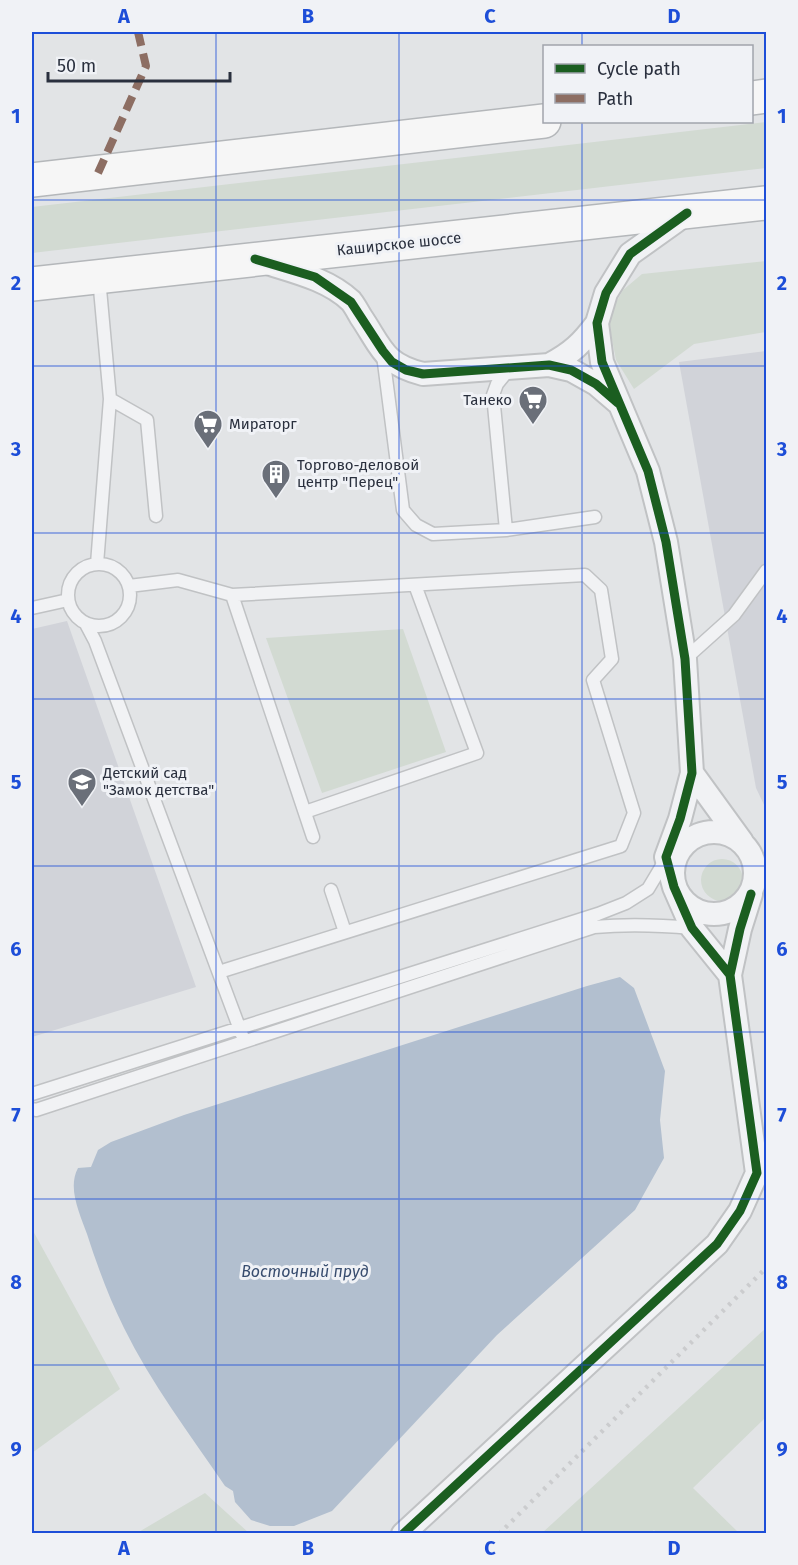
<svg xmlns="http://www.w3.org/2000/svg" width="798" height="1565" viewBox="0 0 798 1565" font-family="'Fira Sans',sans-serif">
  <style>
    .built { fill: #d1d3d9 }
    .green { fill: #d2dad2 }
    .water { fill: #b2bfcf }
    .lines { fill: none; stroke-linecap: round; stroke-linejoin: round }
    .lane-casing { stroke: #c0c2c4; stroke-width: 15 }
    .street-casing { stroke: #c0c2c4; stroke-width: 26 }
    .highway-casing { stroke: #b4b7ba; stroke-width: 36 }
    .lane { stroke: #f1f2f4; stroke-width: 12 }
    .street { stroke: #f1f2f4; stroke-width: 22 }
    .highway { stroke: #f6f6f6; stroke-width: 33 }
    .rail { stroke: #cbccce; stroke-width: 4.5; stroke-dasharray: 3 6; stroke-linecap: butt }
    .quiet { stroke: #8d6e63; stroke-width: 8; stroke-dasharray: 15 8; stroke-linecap: butt }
    .cycleway-casing { stroke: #f0f2f6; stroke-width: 13 }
    .cycleway { stroke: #1b5e20; stroke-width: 9 }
    .grid { fill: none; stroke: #1d4ed8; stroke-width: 1.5; stroke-opacity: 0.55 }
    .labels { text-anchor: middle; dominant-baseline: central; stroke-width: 6; stroke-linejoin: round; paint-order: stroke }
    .street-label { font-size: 15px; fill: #2a303e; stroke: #f0f2f6 }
    .poi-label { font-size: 15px; fill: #2a303e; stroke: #f0f2f6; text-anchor: start }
    .water-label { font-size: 16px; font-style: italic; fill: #384d6f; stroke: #f0f2f6 }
    .neatline { fill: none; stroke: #1d4ed8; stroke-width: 2 }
    .grid-label { font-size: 20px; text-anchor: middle; font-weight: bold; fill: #1d4ed8 }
  </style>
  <rect width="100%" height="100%" fill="#e2e4e6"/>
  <path class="built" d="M 766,351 L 766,809 L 756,788 L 679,362 Z
    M 67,621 L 196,987 L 32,1037 L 32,629 Z"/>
  <path class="green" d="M 766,122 L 766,168 L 32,253 L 32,207 Z
    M 766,261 L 766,332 L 694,344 L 634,389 L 616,360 L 611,334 L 609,315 L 623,290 L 642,274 Z
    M 403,629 L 446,752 L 322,793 L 266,638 Z
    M701 880a21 21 0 1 1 42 0a21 21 0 1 1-42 0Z
    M 32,1229 L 120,1389 L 32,1453 Z
    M 766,1328 L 766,1417 L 693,1488 L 739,1533 L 657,1534 L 654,1530 L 650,1534 L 542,1533 Z
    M 205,1493 L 249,1533 L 137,1533 Z"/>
  <path class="water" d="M 620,977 L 634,988 L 665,1071 L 660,1120 L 664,1158 L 635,1210 L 497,1335 L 332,1511 L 294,1526 L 270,1526 L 251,1520 L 235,1502 L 233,1491 L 225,1486 C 190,1435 151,1383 124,1328 C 109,1298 97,1265 87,1234 C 80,1214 67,1188 78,1168 L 91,1167 L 98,1150 L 111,1142 L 184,1115 L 587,986 Z"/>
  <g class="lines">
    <g class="lane-casing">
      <path id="lane" d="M 383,355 L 403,510 L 416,525 L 433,534 L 506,530 L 595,517
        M 110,399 L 147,420 L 156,516
        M 506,530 L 493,395 L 497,384 L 510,368
        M 97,564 L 110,399 L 99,278
        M68 595a31 31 0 1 1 62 0a31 31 0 1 1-62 0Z
        M 129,586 L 178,580 L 232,595 L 585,575 L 601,590 L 612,659 L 593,680 L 634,813 L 621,846 L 219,972
        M 232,595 L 313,837
        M 32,608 L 68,600
        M 86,624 L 95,641 L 242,1035
        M 685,659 L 734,615 L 766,571
        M 305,812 L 477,753 L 415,585
        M 331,890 L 345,932
        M 32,1094 L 598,914 L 626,903 L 648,889 L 666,859
        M 32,1109 L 36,1110 L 594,927 C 629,924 658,925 692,928"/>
    </g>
    <g class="street-casing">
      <path id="street" d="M 686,214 L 630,254 L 606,293 L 597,323 L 602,362 L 648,471 L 666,542 L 685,659 L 692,773 L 680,819 L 666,857 L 674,887 L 692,928 L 730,975
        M 267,263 C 296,272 329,280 351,301 C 355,306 358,312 361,317 C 382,348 383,364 423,374 L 549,365 L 571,370 L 596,384 L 617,402
        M 549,365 C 572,353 582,343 597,323
        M 692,773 L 742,842
        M673 873a41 41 0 1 1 82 0a41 41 0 1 1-82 0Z
        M 403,1534 L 717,1244 L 740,1211 L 757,1173 L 730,975 L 740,929 L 751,894"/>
    </g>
    <g class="highway-casing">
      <path id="highway" d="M 752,98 L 766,96
        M 32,180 L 544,121
        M 32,284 L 766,203"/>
    </g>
    <use href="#lane" class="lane"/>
    <use href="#street" class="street"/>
    <use href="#highway" class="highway"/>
    <path class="rail" d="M 499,1534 L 766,1268"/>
    <path class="quiet" d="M 98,173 L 146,66 L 138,32"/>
    <g class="cycleway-casing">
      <path id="cycleway" d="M 687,213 L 630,254 L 606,293 L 597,323 L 602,362 L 648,471 L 666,542 L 685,659 L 692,773 L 680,819 L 666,857 L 674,887 L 692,928 L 730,975
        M 255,259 L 315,277 L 351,302 L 383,351 L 392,362 L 406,370 L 423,374 L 549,365 L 571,370 L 596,384 L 618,403
        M 403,1534 L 717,1244 L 740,1211 L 757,1173 L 730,975 L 740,929 L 751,894"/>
    </g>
    <use href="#cycleway" class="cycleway"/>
  </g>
  <path class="grid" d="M 216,32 L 216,1534M 399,32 L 399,1534M 582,32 L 582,46M 582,122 L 582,1534M 32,200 L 766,200M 32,366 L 766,366M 32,533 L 766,533M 32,699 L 766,699M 32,866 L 766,866M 32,1032 L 766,1032M 32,1199 L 766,1199M 32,1365 L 766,1365"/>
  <defs>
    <g id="supermarket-pin" transform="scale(1.5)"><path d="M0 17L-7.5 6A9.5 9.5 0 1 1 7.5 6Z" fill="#6a6f79" stroke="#f0f2f6"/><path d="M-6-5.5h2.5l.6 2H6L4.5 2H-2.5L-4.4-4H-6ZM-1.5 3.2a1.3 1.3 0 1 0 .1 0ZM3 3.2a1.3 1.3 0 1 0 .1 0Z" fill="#fff"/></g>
    <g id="building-pin" transform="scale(1.5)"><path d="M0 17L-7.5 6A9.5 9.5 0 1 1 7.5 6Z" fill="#6a6f79" stroke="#f0f2f6"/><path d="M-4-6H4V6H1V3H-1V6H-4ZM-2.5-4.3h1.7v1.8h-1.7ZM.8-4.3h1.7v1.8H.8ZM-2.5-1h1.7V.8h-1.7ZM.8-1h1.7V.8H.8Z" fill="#fff"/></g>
    <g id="school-pin" transform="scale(1.5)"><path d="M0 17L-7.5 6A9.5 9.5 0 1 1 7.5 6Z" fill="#6a6f79" stroke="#f0f2f6"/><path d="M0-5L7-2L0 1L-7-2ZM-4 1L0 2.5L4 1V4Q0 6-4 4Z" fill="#fff"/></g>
  </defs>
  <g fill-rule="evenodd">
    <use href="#supermarket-pin" x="533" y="400"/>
    <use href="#supermarket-pin" x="208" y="424"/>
    <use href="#building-pin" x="276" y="474"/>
    <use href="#school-pin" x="82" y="782"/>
  </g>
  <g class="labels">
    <g class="street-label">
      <text transform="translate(399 244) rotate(-6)">Каширское шоссе</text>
    </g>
    <g class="poi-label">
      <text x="512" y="400" text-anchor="end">Танеко</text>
      <text x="229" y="424">Мираторг</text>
      <text x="297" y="465">Торгово-деловой<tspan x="297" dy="17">центр "Перец"</tspan></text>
      <text x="103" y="773">Детский сад<tspan x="103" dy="17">"Замок детства"</tspan></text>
    </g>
    <g class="water-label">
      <text x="305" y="1271">Восточный пруд</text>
    </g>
  </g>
  <rect width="798" height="1565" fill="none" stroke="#f0f2f6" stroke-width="66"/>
  <rect x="543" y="45" width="210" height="78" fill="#f0f2f6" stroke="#a1a4ac" stroke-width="1.5"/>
  <rect x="555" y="64" width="30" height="9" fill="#1b5e20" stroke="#a1a4ac" stroke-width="1.5"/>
  <text x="597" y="75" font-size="18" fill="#2a303e">Cycle path</text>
  <rect x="555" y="94" width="30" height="9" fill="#8d6e63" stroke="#a1a4ac" stroke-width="1.5"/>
  <text x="597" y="105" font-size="18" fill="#2a303e">Path</text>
  <path d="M48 72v9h182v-9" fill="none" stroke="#2a303e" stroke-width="3"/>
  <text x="57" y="72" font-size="18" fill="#2a303e" stroke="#f0f2f6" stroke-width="4.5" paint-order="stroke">50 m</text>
  <rect x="33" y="33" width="732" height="1499" class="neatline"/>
  <g class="grid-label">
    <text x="124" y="23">A</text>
    <text x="308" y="23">B</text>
    <text x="490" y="23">C</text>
    <text x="674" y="23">D</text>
    <text x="16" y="123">1</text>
    <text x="782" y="123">1</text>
    <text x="16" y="290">2</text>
    <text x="782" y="290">2</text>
    <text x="16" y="456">3</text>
    <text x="782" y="456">3</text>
    <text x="16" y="623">4</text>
    <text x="782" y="623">4</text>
    <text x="16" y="789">5</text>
    <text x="782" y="789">5</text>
    <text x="16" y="956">6</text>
    <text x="782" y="956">6</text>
    <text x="16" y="1122">7</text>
    <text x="782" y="1122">7</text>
    <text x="16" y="1289">8</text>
    <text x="782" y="1289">8</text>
    <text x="16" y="1456">9</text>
    <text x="782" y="1456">9</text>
    <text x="124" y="1555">A</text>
    <text x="308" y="1555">B</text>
    <text x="490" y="1555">C</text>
    <text x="674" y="1555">D</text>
  </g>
</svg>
